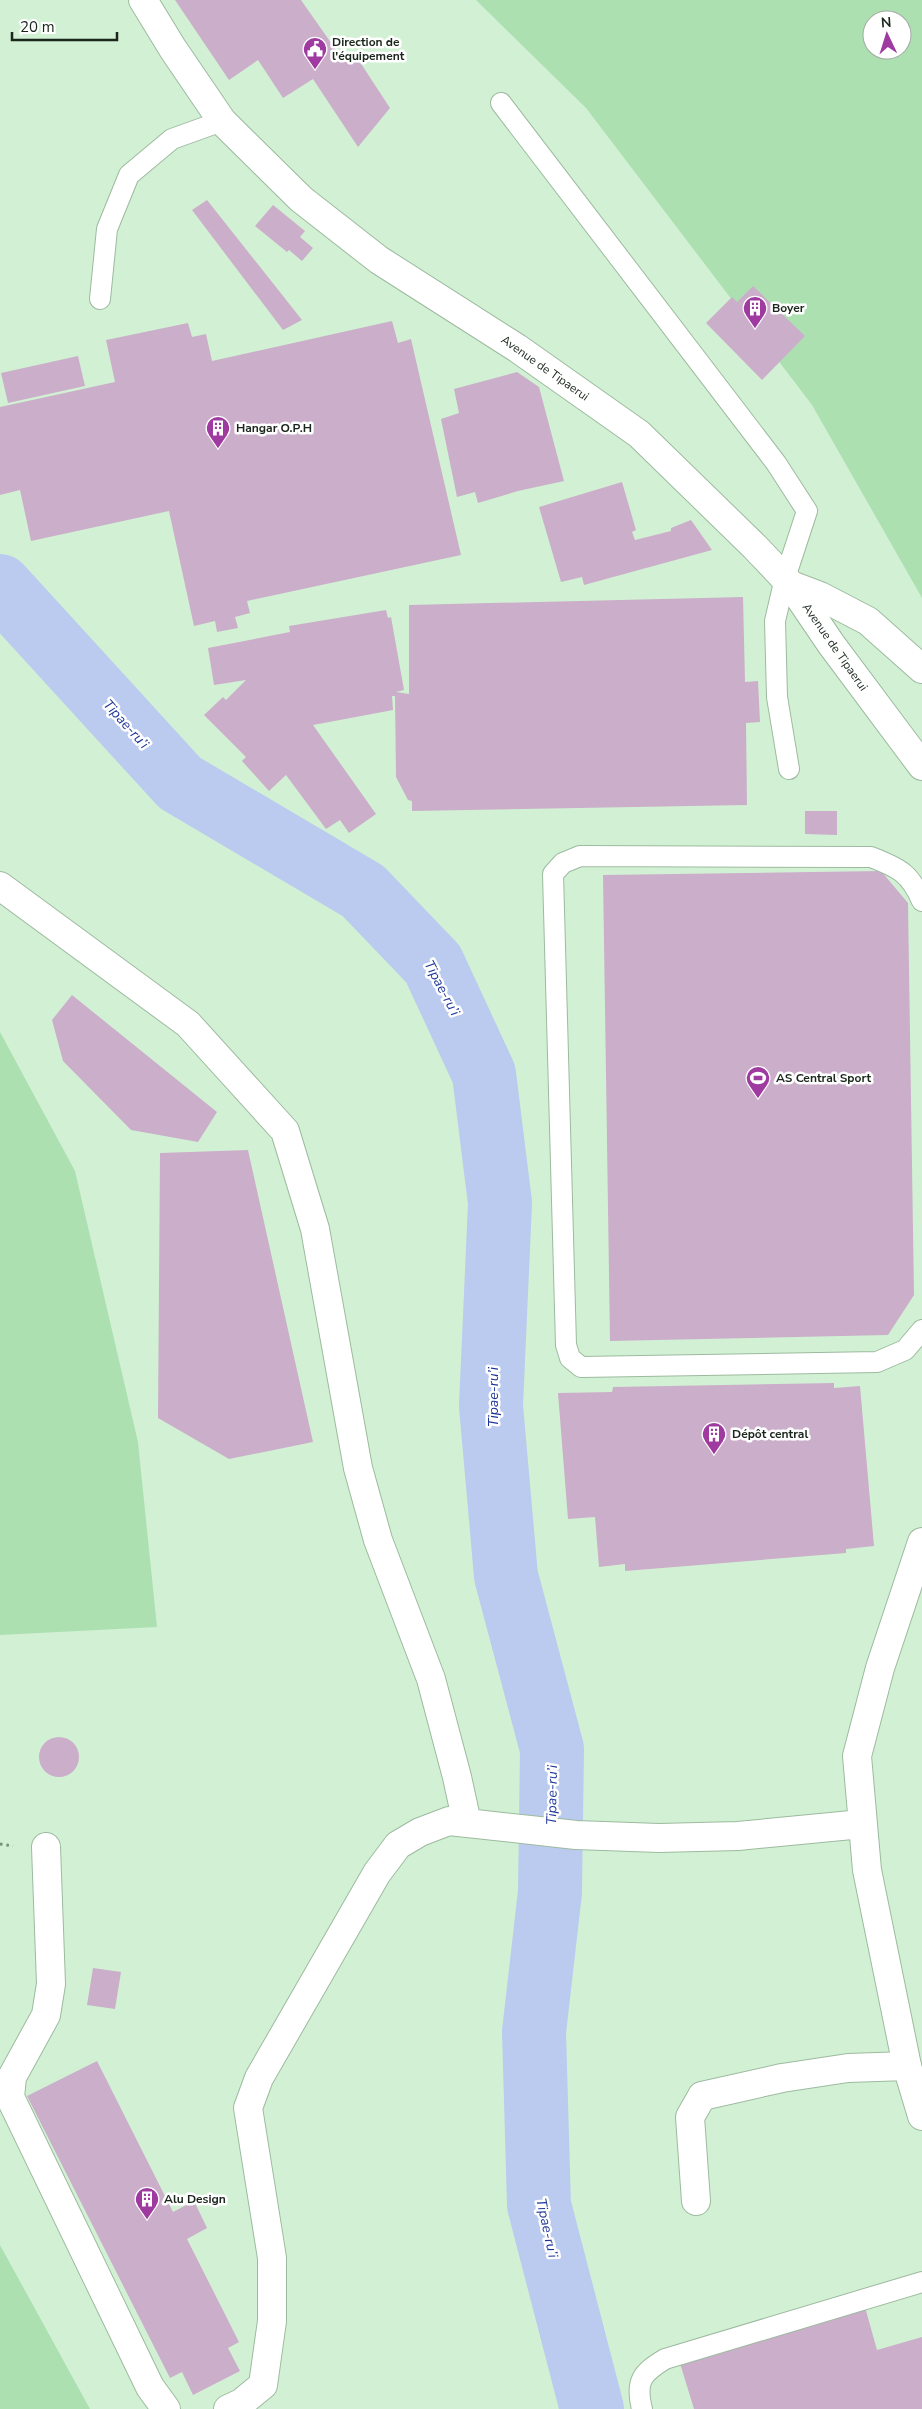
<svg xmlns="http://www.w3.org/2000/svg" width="922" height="2409" viewBox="0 0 922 2409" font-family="'Nunito Sans',sans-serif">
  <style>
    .green { fill: #ade0b1; fill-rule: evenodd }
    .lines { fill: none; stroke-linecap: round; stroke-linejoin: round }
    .river { stroke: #bbcbef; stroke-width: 64 }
    .building { fill: #cbaeca }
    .lane-casing { stroke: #9dba9f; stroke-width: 22 }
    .street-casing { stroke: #9dba9f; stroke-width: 30 }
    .secondary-casing { stroke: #9dba9f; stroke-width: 30 }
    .path { stroke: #778c79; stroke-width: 3; stroke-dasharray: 2.5 4; stroke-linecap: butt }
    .lane { stroke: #fff; stroke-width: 20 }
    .street { stroke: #fff; stroke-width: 28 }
    .secondary { stroke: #fff; stroke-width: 28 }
    .labels { text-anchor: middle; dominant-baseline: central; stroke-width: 5; stroke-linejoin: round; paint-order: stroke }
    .poi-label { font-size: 12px; font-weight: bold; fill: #1a251b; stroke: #fff; text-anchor: start }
    .street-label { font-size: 12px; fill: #1a251b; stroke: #fff }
    .water-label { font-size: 14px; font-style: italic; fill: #1c3598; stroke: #fff }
  </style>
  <rect width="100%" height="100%" fill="#d2f1d4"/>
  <path class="green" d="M 476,0 L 922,0 L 922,598 L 812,405 L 586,108 ZM 872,20 L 902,20 L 902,50 L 872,50 Z
    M 0,1032 L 75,1171 L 138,1442 L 157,1627 L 0,1635 Z
    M 0,2245 L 90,2409 L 0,2409 Z"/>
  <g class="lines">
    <path class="river" d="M 0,586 L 180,783 L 363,891 L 433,964 L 484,1074 L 500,1203 L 491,1406 L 506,1576 L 552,1749 L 550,1892 L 534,2032 L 539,2205 L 592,2409"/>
  </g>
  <path class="building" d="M 175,0 L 301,0 L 343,60 L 354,53 L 390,108 L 358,147 L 313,79 L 283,98 L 258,60 L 229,80 Z
    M 207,200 L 302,320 L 283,330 L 192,210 Z
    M 273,205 L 305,231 L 300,237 L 313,248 L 302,261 L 289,250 L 287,252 L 255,226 Z
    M 753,286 L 805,336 L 762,380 L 706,323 L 732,297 L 737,302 Z
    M 392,321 L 398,343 L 411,339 L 461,555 L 247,601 L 250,613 L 235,617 L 238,628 L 217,632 L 215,621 L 194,626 L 169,511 L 31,541 L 20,490 L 0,495 L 0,407 L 115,382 L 106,340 L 188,323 L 192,337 L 206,334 L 212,361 Z
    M 78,356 L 85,386 L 8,403 L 1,373 Z
    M 517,372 L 539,387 L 564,481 L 518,491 L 478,503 L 475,492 L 457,497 L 441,419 L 459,413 L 454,389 Z
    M 622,482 L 636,530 L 632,532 L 635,540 L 671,531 L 671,528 L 691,520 L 712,550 L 584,585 L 582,577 L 561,582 L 539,507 Z
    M 743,597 L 745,682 L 758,681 L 760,722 L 746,723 L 747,805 L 412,811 L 412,801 L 408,800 L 396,777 L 395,696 L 392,696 L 393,710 L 313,725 L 376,814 L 349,833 L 340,820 L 326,829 L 286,775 L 269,791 L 242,761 L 246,757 L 204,715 L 223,697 L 226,700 L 246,680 L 214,685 L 208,648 L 290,632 L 289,626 L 386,610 L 388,618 L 391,617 L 404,690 L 396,692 L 409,694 L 409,605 Z
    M 805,811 L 837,811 L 837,835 L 805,834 Z
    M 881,871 L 908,903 L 914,1295 L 888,1335 L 610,1341 L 603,875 Z
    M 72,995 L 217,1112 L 198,1142 L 131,1130 L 63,1061 L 52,1020 Z
    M 248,1150 L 313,1442 L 229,1459 L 158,1418 L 160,1153 Z
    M 834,1383 L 834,1388 L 860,1386 L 874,1546 L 846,1549 L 846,1553 L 625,1571 L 625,1564 L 599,1567 L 595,1517 L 568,1519 L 558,1393 L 612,1392 L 613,1387 Z
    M39 1757a20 20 0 1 1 40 0a20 20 0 1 1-40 0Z
    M 93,1968 L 121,1972 L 115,2009 L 87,2005 Z
    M 97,2061 L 173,2212 L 194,2201 L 207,2228 L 187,2239 L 239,2342 L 228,2348 L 240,2371 L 193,2395 L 182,2372 L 170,2378 L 27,2096 Z
    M 865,2307 L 877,2350 L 922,2337 L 922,2409 L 694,2409 L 679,2360 Z"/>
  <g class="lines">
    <g class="lane-casing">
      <path id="lane" d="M 501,103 L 776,463 L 807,511 L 785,578 L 775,621 L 777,697 L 789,769
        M 100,299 L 107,229 L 129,175 L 172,139 L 222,121
        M 922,901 C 910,873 899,868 871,857 L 580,856 L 563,863 L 553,874 L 566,1345 L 570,1358 L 581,1367 L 877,1362 L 905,1350 L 922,1330
        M 642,2409 C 635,2381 642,2373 665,2359 L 922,2282"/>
    </g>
    <g class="street-casing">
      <path id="street" d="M 791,585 L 820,596 L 868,621 L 922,669
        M 0,886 L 188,1024 L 285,1131 L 315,1229 L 358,1468 L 378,1540 L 431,1679 L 457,1777 L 467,1823
        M 46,1847 L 51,1984 L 46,2015 L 12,2077 L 10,2097 L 150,2387 L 166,2409
        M 696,2201 L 690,2117 L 702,2096 L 782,2078 L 848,2068 L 907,2066
        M 228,2409 L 241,2403 L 263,2385 L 272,2321 L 272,2258 L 248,2108 L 259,2078 L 377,1873 L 398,1845 L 420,1832 L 449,1821 L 576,1835 L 659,1838 L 738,1836 L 862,1824"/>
    </g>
    <g class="secondary-casing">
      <path id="secondary" d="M 143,0 L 173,49 L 222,121 L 301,199 L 379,260 L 517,348 L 639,434 L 755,547 L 791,585 L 831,644 L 922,766
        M 922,1542 L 880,1668 L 857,1756 L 867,1870 L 907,2066 L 922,2116"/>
    </g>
    <path class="path" d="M 0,1844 L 13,1846"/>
    <use href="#lane" class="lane"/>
    <use href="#street" class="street"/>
    <use href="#secondary" class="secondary"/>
  </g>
  <defs>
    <g id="civic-pin" transform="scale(1.25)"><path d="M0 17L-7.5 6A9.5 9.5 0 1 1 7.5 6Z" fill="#9e3aa0" stroke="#fff"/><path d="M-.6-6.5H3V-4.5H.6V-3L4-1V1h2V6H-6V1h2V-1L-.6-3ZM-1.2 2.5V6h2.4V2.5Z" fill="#fff"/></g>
    <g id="building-pin" transform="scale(1.25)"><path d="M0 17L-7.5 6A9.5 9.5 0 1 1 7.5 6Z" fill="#9e3aa0" stroke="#fff"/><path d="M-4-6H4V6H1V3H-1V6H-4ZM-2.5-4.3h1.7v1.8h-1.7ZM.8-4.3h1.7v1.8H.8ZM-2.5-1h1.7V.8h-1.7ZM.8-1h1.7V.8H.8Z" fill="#fff"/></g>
    <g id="stadium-pin" transform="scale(1.25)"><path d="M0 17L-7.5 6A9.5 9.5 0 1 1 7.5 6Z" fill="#9e3aa0" stroke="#fff"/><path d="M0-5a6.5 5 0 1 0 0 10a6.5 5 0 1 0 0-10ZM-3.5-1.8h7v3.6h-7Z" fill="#fff"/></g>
  </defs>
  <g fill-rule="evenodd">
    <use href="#civic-pin" x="315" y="49"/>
    <use href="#building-pin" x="755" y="308"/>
    <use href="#building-pin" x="218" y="428"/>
    <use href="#stadium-pin" x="758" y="1078"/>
    <use href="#building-pin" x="714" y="1434"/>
    <use href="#building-pin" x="147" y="2199"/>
  </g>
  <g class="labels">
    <g class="poi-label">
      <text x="332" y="42">Direction de<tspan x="332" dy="14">l'équipement</tspan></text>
      <text x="772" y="308">Boyer</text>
      <text x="236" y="428">Hangar O.P.H</text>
      <text x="776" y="1078">AS Central Sport</text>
      <text x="732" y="1434">Dépôt central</text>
      <text x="164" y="2199">Alu Design</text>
    </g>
    <g class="street-label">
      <text transform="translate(545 368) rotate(35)">Avenue de Tipaerui</text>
      <text transform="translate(835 647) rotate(55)">Avenue de Tipaerui</text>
    </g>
    <g class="water-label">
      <text transform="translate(126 724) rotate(48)">Tipae-ru’i</text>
      <text transform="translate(442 988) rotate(62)">Tipae-ru’i</text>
      <text transform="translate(493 1397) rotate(-90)">Tipae-ru’i</text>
      <text transform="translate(552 1795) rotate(-89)">Tipae-ru’i</text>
      <text transform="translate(547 2228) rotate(78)">Tipae-ru’i</text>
    </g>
  </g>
  <g transform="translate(887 35) rotate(356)"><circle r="24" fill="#ffffff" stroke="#a3a8a4"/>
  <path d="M0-4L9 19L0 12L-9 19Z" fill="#9e3aa0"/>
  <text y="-8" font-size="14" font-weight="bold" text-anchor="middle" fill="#1a251b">N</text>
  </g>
  <path d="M12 32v8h105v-8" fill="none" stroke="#1a251b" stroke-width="2.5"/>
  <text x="20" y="32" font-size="15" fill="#1a251b" stroke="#ffffff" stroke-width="4" paint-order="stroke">20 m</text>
</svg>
